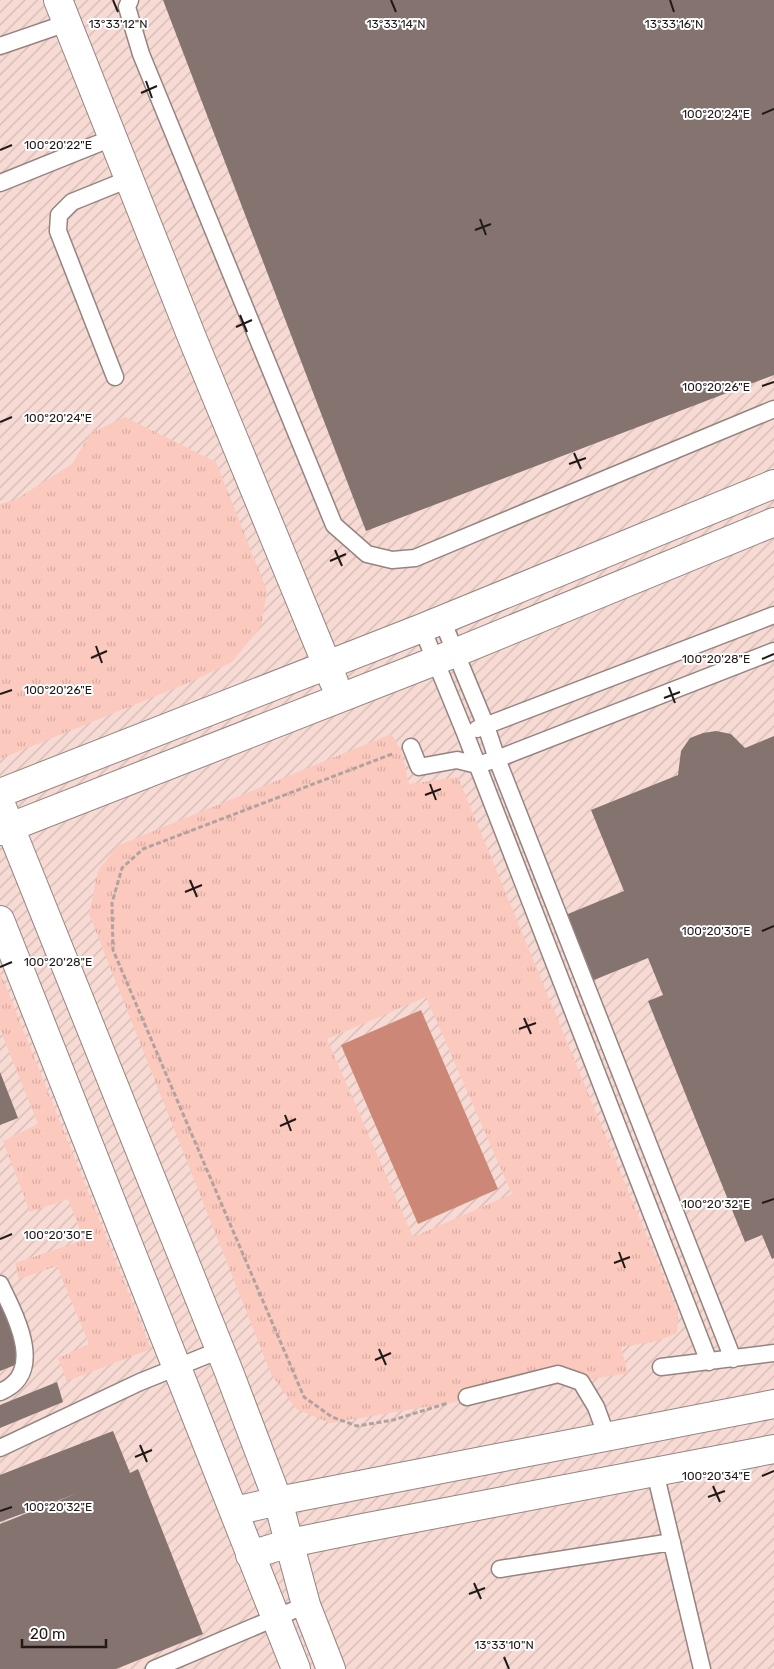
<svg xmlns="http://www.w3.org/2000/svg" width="774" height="1669" viewBox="0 0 774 1669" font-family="Rubik,sans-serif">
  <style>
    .industrial { fill: url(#industrial-furrows) }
    .grass { fill: url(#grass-tufts); fill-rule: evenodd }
    .water { fill: #cd8776 }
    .building { fill: #84736f }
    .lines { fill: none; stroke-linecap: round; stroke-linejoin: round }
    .service-casing { stroke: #958480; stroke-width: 19 }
    .minor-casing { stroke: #958480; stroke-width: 30 }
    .path { stroke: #b2a29e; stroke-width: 3; stroke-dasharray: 5 2.5; stroke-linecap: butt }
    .service { stroke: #fff; stroke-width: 16 }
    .minor { stroke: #fff; stroke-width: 28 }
    .ticks { fill: none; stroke: #201917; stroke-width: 2 }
    .ticks-label { font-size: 12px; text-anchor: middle; fill: #201917; stroke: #fff; stroke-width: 4; stroke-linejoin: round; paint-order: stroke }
  </style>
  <defs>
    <pattern id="industrial-furrows" width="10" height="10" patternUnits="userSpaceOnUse" patternTransform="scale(1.25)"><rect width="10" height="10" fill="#f6dad3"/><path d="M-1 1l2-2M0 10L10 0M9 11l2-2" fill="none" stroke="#d3bab4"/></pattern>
    <pattern id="grass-tufts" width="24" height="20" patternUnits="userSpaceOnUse" patternTransform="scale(1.25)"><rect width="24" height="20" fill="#fbc9bd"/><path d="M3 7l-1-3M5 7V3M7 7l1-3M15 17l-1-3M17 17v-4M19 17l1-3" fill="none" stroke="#d7aca2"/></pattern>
  </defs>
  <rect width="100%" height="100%" fill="#fce8e3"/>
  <path class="industrial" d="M 0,0 L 774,0 L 774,1669 L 0,1669 Z"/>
  <path class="grass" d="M 125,417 L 216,462 L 267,591 L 261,626 L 232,662 L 188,683 L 0,759 L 0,504 L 15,500 L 72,464 L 91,433 Z
    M 391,734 L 401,750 L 409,784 L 458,777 L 678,1312 L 677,1333 L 657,1341 L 621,1347 L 628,1373 L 330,1423 L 296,1409 L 271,1374 L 89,914 L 98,871 L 117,846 ZM 426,997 L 512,1194 L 413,1237 L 327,1039 Z
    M 0,972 L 151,1349 L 67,1381 L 58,1358 L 89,1344 L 57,1266 L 19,1279 L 15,1263 L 84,1240 L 68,1199 L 30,1212 L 3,1141 L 38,1124 L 0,1029 Z"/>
  <path class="water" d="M 421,1010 L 498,1189 L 418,1224 L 341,1045 Z"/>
  <path class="building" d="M 163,0 L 774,0 L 774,375 L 366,531 Z
    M 716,731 L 731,734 L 745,748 L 774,736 L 774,1258 L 772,1259 L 762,1235 L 745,1242 L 648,1001 L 663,995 L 648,958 L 589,982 L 563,916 L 624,891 L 591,810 L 678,775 L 681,751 L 690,738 L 703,733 Z
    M 0,1072 L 18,1118 L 0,1125 Z
    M 0,1284 L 30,1359 L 0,1371 Z
    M 57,1382 L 63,1402 L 0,1428 L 0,1405 Z
    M 113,1431 L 130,1473 L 138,1469 L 203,1634 L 116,1669 L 0,1669 L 0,1524 L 78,1493 L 0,1522 L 0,1475 Z"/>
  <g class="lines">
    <g class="service-casing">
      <path id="service" d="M 130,0 L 127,7 L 141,54 L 334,525 L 367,554 L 392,560 L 415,558 L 774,409
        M 0,46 L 67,23
        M 0,183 L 112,138
        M 115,377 L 58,231 L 59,215 L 72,202 L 129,179
        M 442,620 L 486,726 L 497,759 L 733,1359
        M 422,628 L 465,733 L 709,1362
        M 477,729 L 774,615
        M 411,747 L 419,767 L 457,760 L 477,765 L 497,759 L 774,651
        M 0,1284 C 15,1315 47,1373 0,1392
        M 661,1367 L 774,1353
        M 467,1397 L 558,1374 L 581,1382 L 596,1407 L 607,1437
        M 0,1448 L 140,1382 L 220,1350
        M 655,1472 L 702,1669
        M 500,1569 L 672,1542
        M 154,1669 L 306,1605"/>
    </g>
    <g class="minor-casing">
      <path id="minor" d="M 58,0 L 193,340 L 334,682
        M 0,793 L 422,628 L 774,484
        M 0,802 L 229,1372 L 278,1501 L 306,1605 L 331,1669
        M 0,831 L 435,661 L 774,522
        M 0,920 L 296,1669
        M 235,1511 L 278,1501 L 774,1404
        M 250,1555 L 290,1543 L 363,1528 L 774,1449"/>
    </g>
    <path class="path" d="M 392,754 L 143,849 L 122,868 L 112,903 L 113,950 L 304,1397 L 332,1417 L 357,1426 L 393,1420 L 448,1403"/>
    <use href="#service" class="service"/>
    <use href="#minor" class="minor"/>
  </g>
  <path class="ticks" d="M 113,0 L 118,12M 391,0 L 396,12M 670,0 L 674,12M 146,81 L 152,98M 141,93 L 157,86M 762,114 L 774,109M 0,150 L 12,145M 480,219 L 486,235M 475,230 L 491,224M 240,315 L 247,332M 236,327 L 252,320M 762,386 L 774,382M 0,422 L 12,417M 574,453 L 581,469M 569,464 L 586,458M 335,550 L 342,566M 330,561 L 346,554M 96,646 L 102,663M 91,658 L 107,651M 762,659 L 774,654M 669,687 L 675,703M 0,694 L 12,690M 664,698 L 680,692M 430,784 L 436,800M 425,795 L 441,789M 190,880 L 197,897M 185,892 L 202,885M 762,931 L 774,926M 0,967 L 12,962M 524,1018 L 531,1034M 519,1029 L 536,1023M 285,1115 L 291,1131M 280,1126 L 296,1119M 762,1203 L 774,1199M 0,1239 L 12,1234M 619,1252 L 625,1268M 614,1263 L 630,1257M 379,1349 L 386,1365M 375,1360 L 391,1353M 140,1445 L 147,1462M 135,1457 L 152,1450M 762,1476 L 774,1471M 713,1486 L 720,1502M 708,1497 L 725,1491M 0,1511 L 12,1507M 474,1583 L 481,1599M 469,1594 L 485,1588M 504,1657 L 509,1669"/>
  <g class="ticks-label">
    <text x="118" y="28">13°33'12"N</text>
    <text x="396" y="28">13°33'14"N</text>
    <text x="674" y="28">13°33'16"N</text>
    <text x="716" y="118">100°20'24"E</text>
    <text x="58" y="149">100°20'22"E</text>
    <text x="716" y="391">100°20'26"E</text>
    <text x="58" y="422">100°20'24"E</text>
    <text x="716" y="663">100°20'28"E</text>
    <text x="58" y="694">100°20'26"E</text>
    <text x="716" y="935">100°20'30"E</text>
    <text x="58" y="966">100°20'28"E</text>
    <text x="716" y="1208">100°20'32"E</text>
    <text x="58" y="1239">100°20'30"E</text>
    <text x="716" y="1480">100°20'34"E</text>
    <text x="58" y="1511">100°20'32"E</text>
    <text x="504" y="1649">13°33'10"N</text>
  </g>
  <path d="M22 1639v8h84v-8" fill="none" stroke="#201917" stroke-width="2.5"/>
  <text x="30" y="1639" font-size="15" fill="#201917" stroke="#ffffff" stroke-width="4" paint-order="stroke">20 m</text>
</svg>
